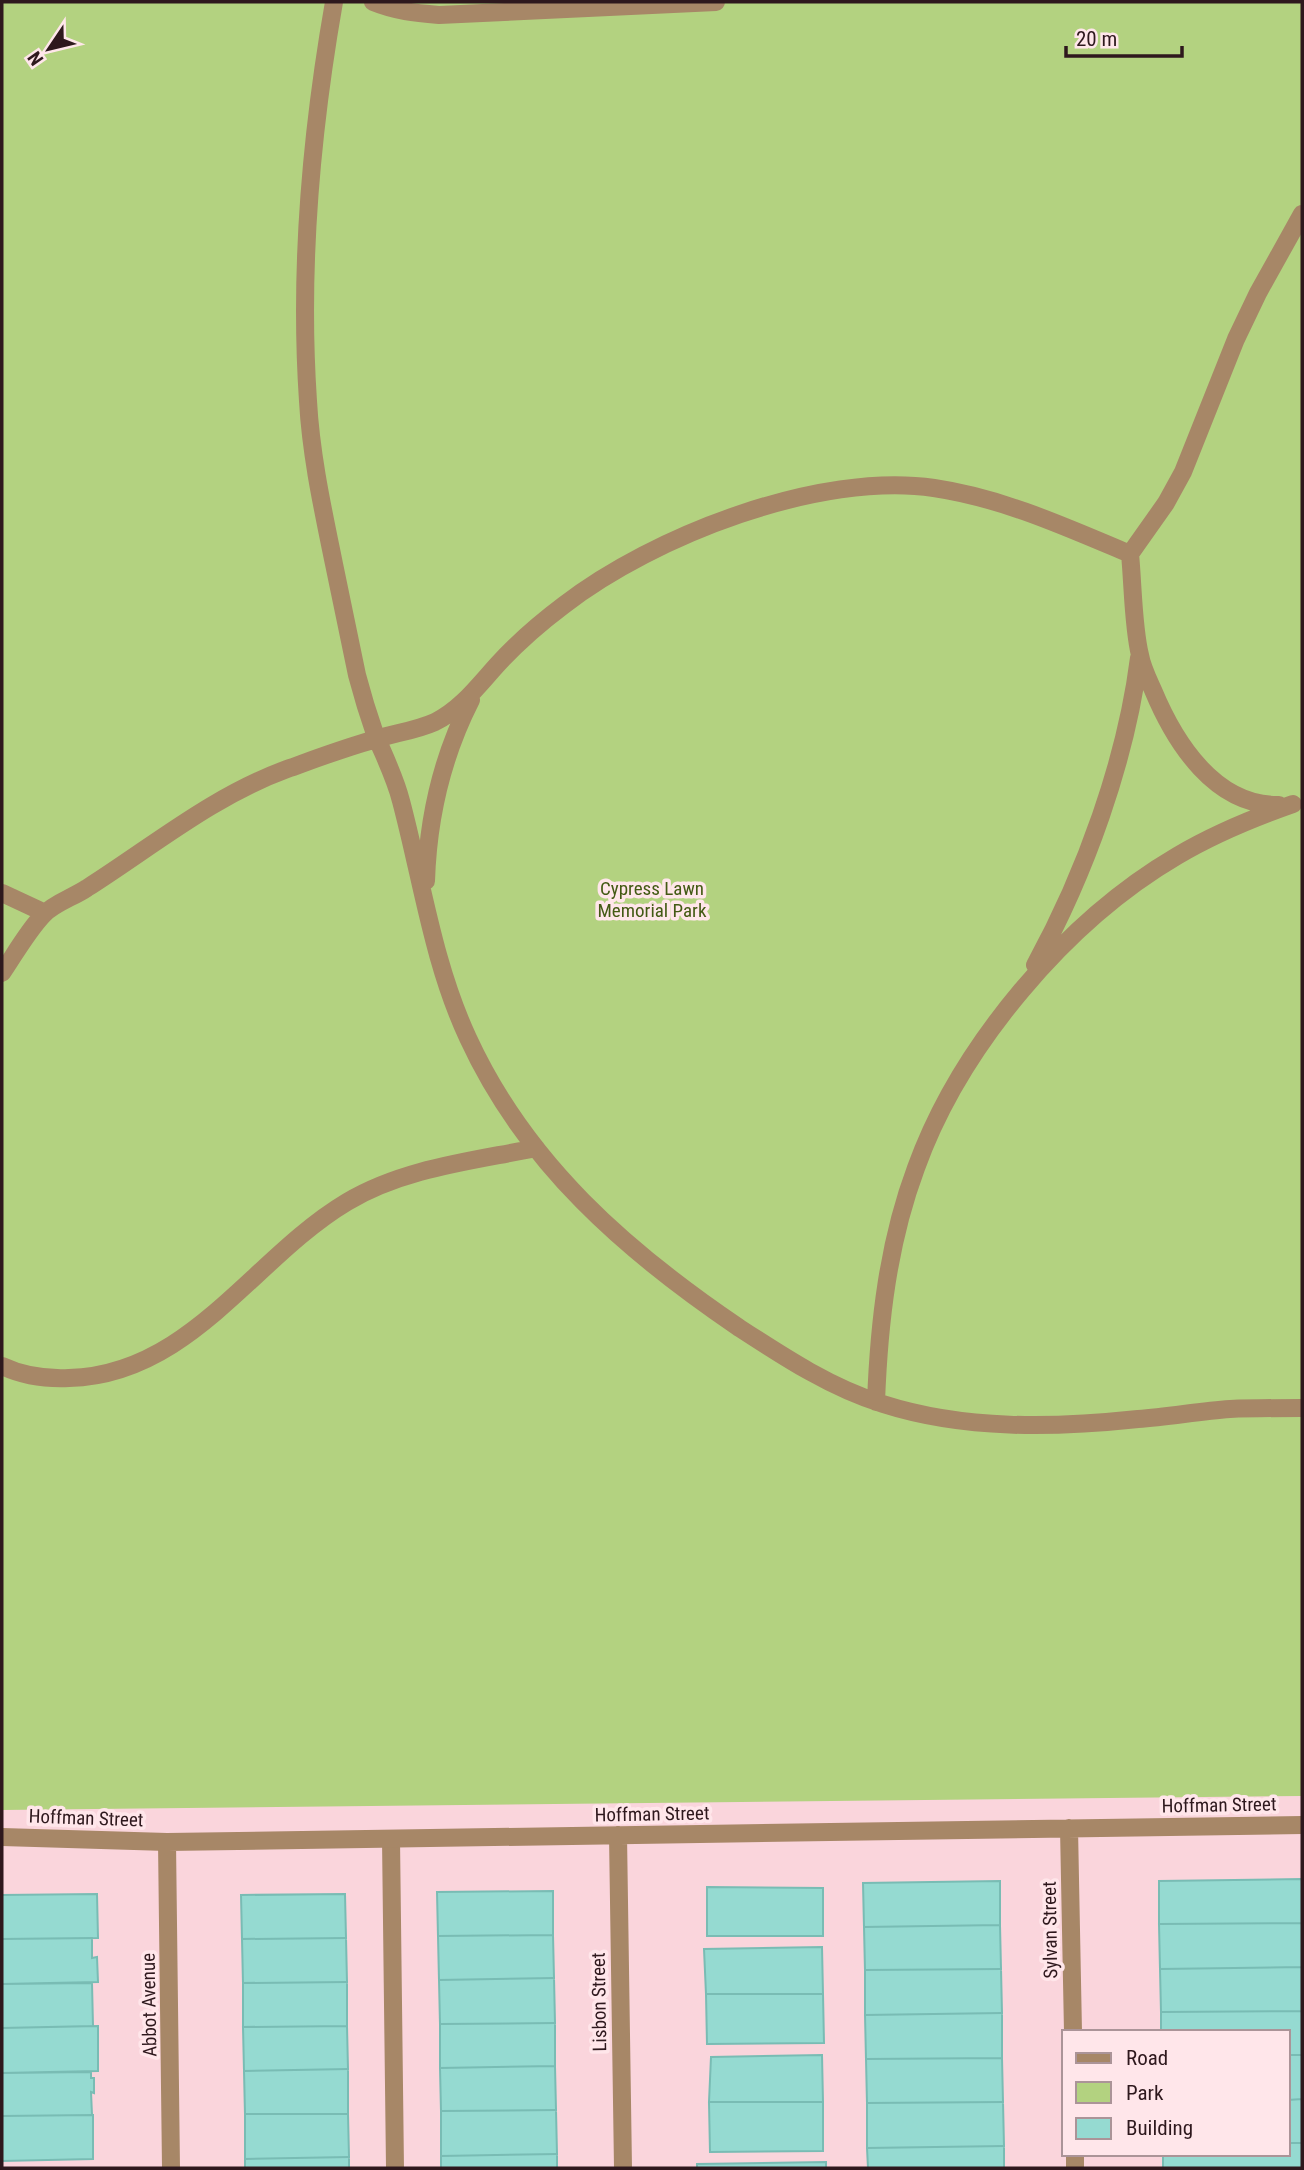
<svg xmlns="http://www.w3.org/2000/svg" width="1304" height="2170" viewBox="0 0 1304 2170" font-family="'Roboto Condensed',sans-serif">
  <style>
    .green { fill: #b3d280 }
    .building { fill: #95dad1; stroke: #79bcb4; stroke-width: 2 }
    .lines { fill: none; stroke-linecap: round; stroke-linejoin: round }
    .service { stroke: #a78767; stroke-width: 18 }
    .minor { stroke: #a78767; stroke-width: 18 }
    .labels { text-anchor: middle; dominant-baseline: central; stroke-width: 7; stroke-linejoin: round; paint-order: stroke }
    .park-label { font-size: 19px; fill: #435a14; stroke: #ffe6ea }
    .street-label { font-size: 19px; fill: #2e181d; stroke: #ffe6ea }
  </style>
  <rect width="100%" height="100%" fill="#fad5dc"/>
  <path class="green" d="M 2,2 L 1302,2 L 1302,1796 L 2,1810 Z"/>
  <path class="building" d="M 1302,1879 L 1302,1923 L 1159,1924 L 1159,1881 Z
    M 1000,1881 L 1000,1925 L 864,1927 L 863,1883 Z
    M 707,1887 L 823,1888 L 823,1936 L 707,1936 Z
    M 553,1891 L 553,1935 L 438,1936 L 437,1892 Z
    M 97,1894 L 98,1938 L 2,1939 L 2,1895 Z
    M 345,1894 L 346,1938 L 242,1939 L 241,1895 Z
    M 1302,1923 L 1302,1967 L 1160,1969 L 1159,1924 Z
    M 1000,1925 L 1001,1969 L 865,1970 L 864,1927 Z
    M 553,1935 L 554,1978 L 439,1980 L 438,1936 Z
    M 92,1938 L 92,1958 L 97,1957 L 98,1982 L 2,1984 L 2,1939 Z
    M 346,1938 L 347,1982 L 243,1983 L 242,1939 Z
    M 822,1947 L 823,1994 L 706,1994 L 704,1949 Z
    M 1302,1967 L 1302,2011 L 1161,2012 L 1160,1969 Z
    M 1001,1969 L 1002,2013 L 865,2015 L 865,1970 Z
    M 554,1978 L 555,2023 L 440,2024 L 439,1980 Z
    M 347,1982 L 347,2026 L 243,2027 L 243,1983 Z
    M 92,1983 L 93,2026 L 2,2028 L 2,1984 Z
    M 706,1994 L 823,1994 L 824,2043 L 707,2044 Z
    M 1302,2011 L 1302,2055 L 1288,2055 L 1288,2032 L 1161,2032 L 1161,2012 Z
    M 1002,2013 L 1002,2058 L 866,2059 L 865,2015 Z
    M 555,2023 L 555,2066 L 440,2068 L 440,2024 Z
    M 98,2026 L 98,2071 L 2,2073 L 2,2028 Z
    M 347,2026 L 348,2069 L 244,2071 L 243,2027 Z
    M 822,2055 L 823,2102 L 709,2102 L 711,2057 Z
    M 1288,2055 L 1302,2055 L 1302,2099 L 1288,2100 Z
    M 1002,2058 L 1003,2102 L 867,2103 L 866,2059 Z
    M 555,2066 L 556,2110 L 441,2111 L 440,2068 Z
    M 348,2069 L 348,2114 L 245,2114 L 244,2071 Z
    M 91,2072 L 91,2078 L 94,2078 L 94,2093 L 91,2092 L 92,2115 L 2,2116 L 2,2073 Z
    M 1302,2099 L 1302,2143 L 1288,2143 L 1288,2100 Z
    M 709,2102 L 823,2102 L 823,2151 L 710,2152 Z
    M 1003,2102 L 1004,2146 L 867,2148 L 867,2103 Z
    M 556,2110 L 557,2154 L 441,2156 L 441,2111 Z
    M 245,2114 L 348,2114 L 349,2157 L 245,2159 Z
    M 93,2115 L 93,2159 L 2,2161 L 2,2116 Z
    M 1288,2143 L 1302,2143 L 1302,2168 L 1163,2168 L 1163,2154 L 1288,2154 Z
    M 1004,2146 L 1004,2168 L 868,2168 L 867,2148 Z
    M 557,2154 L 557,2168 L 441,2168 L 441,2156 Z
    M 349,2157 L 349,2168 L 245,2168 L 245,2159 Z
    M 826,2162 L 826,2168 L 697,2168 L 697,2164 Z"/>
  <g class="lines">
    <path class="service" d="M 334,2 C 311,133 299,268 308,401 C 311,456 323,510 334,564 C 342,601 349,638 357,675 C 362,694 368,714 375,734 C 384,756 395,777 401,801 C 422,880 433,963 468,1038 C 526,1164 626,1251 738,1327 C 784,1357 831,1388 883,1404 C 964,1430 1054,1428 1138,1419 C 1169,1417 1199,1411 1230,1409 C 1254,1408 1278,1408 1302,1408
      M 373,2 C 395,11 415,13 439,15 L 716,2
      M 1279,805 C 1215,806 1175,743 1153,690 C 1148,679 1142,667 1140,655 C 1133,627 1133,584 1130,554 L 1166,503 L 1183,472 L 1236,339 L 1258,293 L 1302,214
      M 426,881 C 428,817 442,757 471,700
      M 2,893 L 45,913
      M 1035,965 C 1085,874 1126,761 1139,658
      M 2,973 C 15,954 27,932 43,915 C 54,903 74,897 87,888 C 153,846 213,796 287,769 C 315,759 344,748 373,740 C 394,733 415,731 435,722 C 461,709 478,686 497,665 C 517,643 540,623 564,605 C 653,536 820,471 934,488 C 1002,498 1066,527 1130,554
      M 2,1366 C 23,1376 46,1379 69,1378 C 190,1375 253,1258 347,1202 C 404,1168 473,1161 536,1148
      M 876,1402 C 879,1322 888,1243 916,1168 C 960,1046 1066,921 1177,856 C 1214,834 1253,818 1293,804
      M 391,1839 L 395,2168"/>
    <path class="minor" d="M 1069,1828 L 1073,2032
      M 618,1835 L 623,2168
      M 2,1837 L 167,1842 L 1302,1825
      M 167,1842 L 171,2168
      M 1075,2154 L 1075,2168"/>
  </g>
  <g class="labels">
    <g class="park-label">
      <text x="652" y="888">Cypress Lawn<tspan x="652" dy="22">Memorial Park</tspan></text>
    </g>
    <g class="street-label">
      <text transform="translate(1219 1805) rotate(-1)">Hoffman Street</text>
      <text transform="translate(652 1814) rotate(-1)">Hoffman Street</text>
      <text transform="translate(86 1818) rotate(2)">Hoffman Street</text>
      <text transform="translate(1050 1930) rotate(-91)">Sylvan Street</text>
      <text transform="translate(599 2002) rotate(-91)">Lisbon Street</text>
      <text transform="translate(149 2005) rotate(-91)">Abbot Avenue</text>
    </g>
  </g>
  <rect width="1304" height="2170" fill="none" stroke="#2e181d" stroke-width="7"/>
  <rect x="1062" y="2030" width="228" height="126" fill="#ffe6ea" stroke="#ab9498" stroke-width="2"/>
  <rect x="1076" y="2053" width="35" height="10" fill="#a78767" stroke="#ab9498" stroke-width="2"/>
  <text x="1126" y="2065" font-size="21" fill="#2e181d">Road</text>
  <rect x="1076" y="2082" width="35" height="21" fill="#b3d280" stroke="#ab9498" stroke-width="2"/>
  <text x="1126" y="2100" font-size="21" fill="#2e181d">Park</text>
  <rect x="1076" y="2118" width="35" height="21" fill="#95dad1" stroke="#ab9498" stroke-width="2"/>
  <text x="1126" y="2135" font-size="21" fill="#2e181d">Building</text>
  <g transform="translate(49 49) rotate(235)" stroke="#ffe6ea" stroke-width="5" paint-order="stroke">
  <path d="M0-5L12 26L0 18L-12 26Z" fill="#2e181d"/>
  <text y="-10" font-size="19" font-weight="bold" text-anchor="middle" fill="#2e181d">N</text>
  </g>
  <path d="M1066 46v10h116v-10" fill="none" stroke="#2e181d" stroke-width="3.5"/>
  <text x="1076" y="46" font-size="21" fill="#2e181d" stroke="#ffe6ea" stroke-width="5" paint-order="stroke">20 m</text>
</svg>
